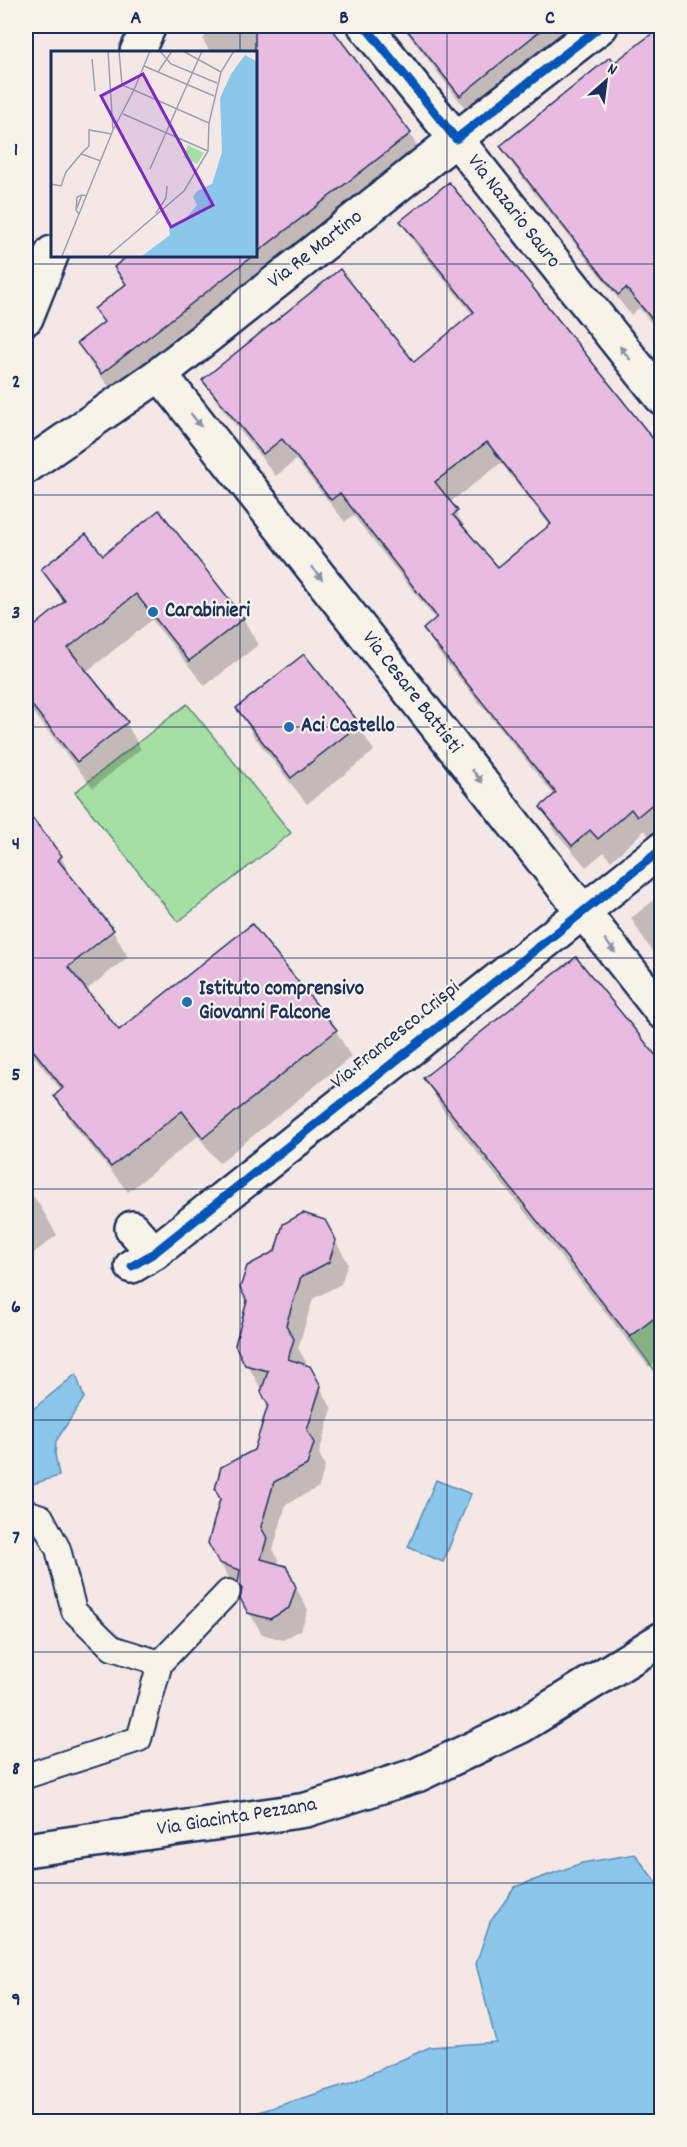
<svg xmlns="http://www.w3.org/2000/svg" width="687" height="2147" font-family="Dekko,sans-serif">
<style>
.green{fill:#a6dfa4;stroke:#608781;stroke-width:1.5}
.water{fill:#8bc7eb;stroke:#5e8ab3;stroke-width:1.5}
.shadow{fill:#0003;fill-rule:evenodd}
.building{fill:#e8bce0;stroke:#1b2f5e;stroke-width:1.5;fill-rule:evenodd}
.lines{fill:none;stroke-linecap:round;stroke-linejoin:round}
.service-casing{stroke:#1b2f5e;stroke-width:28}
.minor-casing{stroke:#1b2f5e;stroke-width:38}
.secondary-casing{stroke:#1b2f5e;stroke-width:38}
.primary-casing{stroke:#1b2f5e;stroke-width:38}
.service{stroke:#f7f3e8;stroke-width:24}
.minor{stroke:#f7f3e8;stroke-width:33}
.secondary{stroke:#f7f3e8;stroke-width:33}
.primary{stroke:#f7f3e8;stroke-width:33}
.cycleway-casing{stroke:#f7f3e8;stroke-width:13}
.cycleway{stroke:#0057b8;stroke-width:9}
.oneway{fill:#8991a3}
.grid{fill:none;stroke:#1b2f5e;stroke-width:1.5;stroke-opacity:0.55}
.poi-dot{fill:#1f6fb2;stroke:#f7f3e8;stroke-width:2}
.labels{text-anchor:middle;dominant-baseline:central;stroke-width:4.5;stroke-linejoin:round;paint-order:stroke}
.street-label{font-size:21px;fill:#1b2f5e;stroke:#f7f3e8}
.poi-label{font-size:21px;font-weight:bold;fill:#1b2f5e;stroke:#f7f3e8;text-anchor:start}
.inset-road{fill:none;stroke:#9d9eb0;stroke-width:1.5}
.view{fill:#7b2cbf;fill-opacity:0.15;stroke:#7b2cbf;stroke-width:3}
.inset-edge{fill:none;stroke:#1b2f5e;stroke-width:3}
.neatline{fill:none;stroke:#1b2f5e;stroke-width:2}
.grid-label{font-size:20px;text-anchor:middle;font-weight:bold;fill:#1b2f5e}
</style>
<rect width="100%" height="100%" fill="#f4e8e6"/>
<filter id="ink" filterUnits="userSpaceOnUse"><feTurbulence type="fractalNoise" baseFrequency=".0167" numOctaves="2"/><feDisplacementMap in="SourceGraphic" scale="12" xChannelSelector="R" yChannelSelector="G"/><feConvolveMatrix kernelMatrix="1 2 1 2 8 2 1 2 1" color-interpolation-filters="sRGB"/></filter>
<g filter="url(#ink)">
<!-- green -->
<path class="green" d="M187,704L291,833L178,922L75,792Z
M661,1312V1379L630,1337Z"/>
<!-- water -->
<path class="water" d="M76,1374L84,1398L56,1441L55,1454L59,1476L32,1484L26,1475V1415Z
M436,1480L471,1494L443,1562L408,1547Z
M635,1854L661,1889V2121H231L350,2083L430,2047L496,2042L476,1964L490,1922L515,1887L582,1863Z"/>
<!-- shadow -->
<path class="shadow" d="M210,26H327L410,134L422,155L115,394L91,364L79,343L104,324L96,310L126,286L115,268L132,255H255V52H210L203,40Z
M402,26H596L475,121Z
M662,28V336L639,308L631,315L514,167L502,147L615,64Z
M402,222L662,453V829L650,838L645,830L611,861L604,852L586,867L554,830L542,807L555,796L438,652L425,629L436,620L353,515L345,522L296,460L276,476L217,402L204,380L413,364L473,315L415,244ZM501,463L550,526L497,570L470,534L449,503Z
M102,557L243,618L258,645L205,686L152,620L86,672L126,723L141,749L93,788L26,703V634L64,604L43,570Z
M238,709L358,725L374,751L307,804L253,735Z
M26,812L61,857L75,884L113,931L128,957L85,991L118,1032L252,926L336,1031L351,1057L219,1163L198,1136L128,1192L71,1122L56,1096L62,1091L26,1047Z
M662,894V963L645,941L631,918Z
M662,1066V1357L649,1367L443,1110L425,1079Z
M26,1187L39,1204L57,1235L26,1259Z
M324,1221L348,1263L341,1284L313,1299L298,1348L306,1362L305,1366L309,1367L332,1409L319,1453L325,1466L319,1487L286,1504L273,1550L279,1561L277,1565L285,1567L308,1610L301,1630L283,1640L262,1634L249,1612L243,1588L233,1585L220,1563L269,1405L264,1388L260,1387L247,1364L276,1252Z"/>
<!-- building -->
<path class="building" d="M255,26H330L411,133L255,254Z
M404,26H546L460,96Z
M662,26V331L626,288L618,295L500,146L610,57L615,62Z
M449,182L662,450V796L637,817L631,809L598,839L590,830L572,846L540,807L556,793L423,629L437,617L340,493L331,500L282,439L263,454L202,380L340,269L414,362L474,312L400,221ZM487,442L551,524L498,567L453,515L458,511L435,482Z
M129,255H254L101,374L77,343L104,322L94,309L126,284L114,267Z
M159,510L244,618L189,661L136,594L68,648L128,722L77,762L26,698V633L65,601L41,569L86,534L103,555Z
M304,654L360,724L291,778L236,708Z
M26,810L62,856L58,860L114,930L68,967L119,1030L252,924L337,1030L203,1138L182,1111L111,1167L54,1096L63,1088L26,1041Z
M576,957L662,1063V1312L630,1337L423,1078Z
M303,1213L325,1220L336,1240L329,1262L301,1277L286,1325L294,1339L288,1359L310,1366L321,1386L307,1430L314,1443L307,1465L274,1482L261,1527L267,1538L261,1559L286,1566L296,1587L289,1608L270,1619L248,1613L240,1598L242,1589L238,1583L240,1570L219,1563L208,1543L220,1499L215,1489L221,1467L254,1450L268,1405L261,1392L268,1371L245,1365L235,1345L247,1301L240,1288L247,1266L275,1251L283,1224Z"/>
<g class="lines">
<!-- service casing -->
<g class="service-casing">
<path id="service" d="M26,1512L41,1517L58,1549L74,1611L112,1648L160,1663
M26,1776L139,1739L160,1663L228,1592"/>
</g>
<!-- minor casing -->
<g class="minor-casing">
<path id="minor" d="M365,26L456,139L601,26
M132,1228L154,1253
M132,1266L154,1253L662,849"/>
</g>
<!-- secondary casing -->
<g class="secondary-casing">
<path id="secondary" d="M160,374L662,1012
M26,467L160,374L456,139L662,398
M26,1850L306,1810L417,1775L521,1726L662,1639"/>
</g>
<!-- primary casing -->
<g class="primary-casing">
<path id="primary" d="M137,52L149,26
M26,318L52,253"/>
</g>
<!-- service -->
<use href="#service" class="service"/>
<!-- minor -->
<use href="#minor" class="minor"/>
<!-- secondary -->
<use href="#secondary" class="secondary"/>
<!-- primary -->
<use href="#primary" class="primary"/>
<!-- cycleway casing -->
<g class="cycleway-casing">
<path id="cycleway" d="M365,26L456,139L601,26
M132,1266L154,1253L662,849"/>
</g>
<!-- cycleway -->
<use href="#cycleway" class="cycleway"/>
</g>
<!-- one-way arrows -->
<defs><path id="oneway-solid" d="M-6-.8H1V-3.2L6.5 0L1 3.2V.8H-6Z" transform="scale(1.5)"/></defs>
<g class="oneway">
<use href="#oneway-solid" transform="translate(625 353) rotate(-128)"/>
<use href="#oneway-solid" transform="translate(196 420) rotate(52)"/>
<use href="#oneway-solid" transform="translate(317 573) rotate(52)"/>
<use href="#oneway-solid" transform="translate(477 776) rotate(52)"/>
<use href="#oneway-solid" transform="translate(610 946) rotate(52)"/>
</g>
</g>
<!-- grid -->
<path class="grid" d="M240,26V52M447,26V2122M240,255V2122M26,264H662M26,495H662M26,727H662M26,958H662M26,1189H662M26,1420H662M26,1652H662M26,1883H662"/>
<!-- markers -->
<g class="poi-dot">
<circle cx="153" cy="612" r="6"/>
<circle cx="289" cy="727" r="6"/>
<circle cx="187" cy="1002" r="6"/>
</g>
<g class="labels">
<!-- street labels -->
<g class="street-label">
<text transform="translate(513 212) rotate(52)">Via Nazario Sauro</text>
<text transform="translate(316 250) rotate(-38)">Via Re Martino</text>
<text transform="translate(411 693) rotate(52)">Via Cesare Battisti</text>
<text transform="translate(396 1036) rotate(-39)">Via Francesco Crispi</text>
<text transform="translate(237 1818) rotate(-9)">Via Giacinta Pezzana</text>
</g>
<!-- poi labels -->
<g class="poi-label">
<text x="165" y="612">Carabinieri</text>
<text x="301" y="727">Aci Castello</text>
<text x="199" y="990">Istituto comprensivo<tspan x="199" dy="24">Giovanni Falcone</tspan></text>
</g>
</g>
<!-- overview -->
<g transform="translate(51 51)">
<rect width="206" height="206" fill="#f4e8e6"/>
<path d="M137,94L153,102L146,113L132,106Z" fill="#a6dfa4"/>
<path d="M194,4L205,10V205H91L119,184L118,178L131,172L146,154L142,146L146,140L161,133L171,101L169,47L180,23Z" fill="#8bc7eb"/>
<path class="inset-road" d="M68,0L71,34L83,39L99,0M109,0L120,13L166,32M132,0L170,21M41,8L44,40M93,15L163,45M107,21L121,0M72,63L157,100M158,72L170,21L183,0M50,110L30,103L38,95V79L61,83M99,118L151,0M0,133L10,135L15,121L30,103M25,159L26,146L31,144M105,162L115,147L116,135M28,163L25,159L31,144L36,145M11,205L62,79L57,0M57,205L133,140L157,100L158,72L83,39L62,79"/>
<path class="view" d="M92,23L162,154L120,176L50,45Z"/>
<rect width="206" height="206" class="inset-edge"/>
</g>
<!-- margin -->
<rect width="687" height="2147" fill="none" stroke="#f7f3e8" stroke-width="66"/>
<!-- north arrow -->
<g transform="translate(606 81) rotate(28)" stroke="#f7f3e8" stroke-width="4.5" paint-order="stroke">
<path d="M0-4.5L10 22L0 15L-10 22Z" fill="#1b2f5e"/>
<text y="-9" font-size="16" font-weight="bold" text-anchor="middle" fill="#1b2f5e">N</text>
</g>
<rect x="33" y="33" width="621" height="2081" class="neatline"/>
<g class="grid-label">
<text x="136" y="23">A</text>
<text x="344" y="23">B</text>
<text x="550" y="23">C</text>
<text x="16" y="155">1</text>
<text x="16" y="387">2</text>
<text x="16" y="618">3</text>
<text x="16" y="849">4</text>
<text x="16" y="1080">5</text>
<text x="16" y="1312">6</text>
<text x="16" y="1543">7</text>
<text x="16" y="1774">8</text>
<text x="16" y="2005">9</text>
</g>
</svg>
